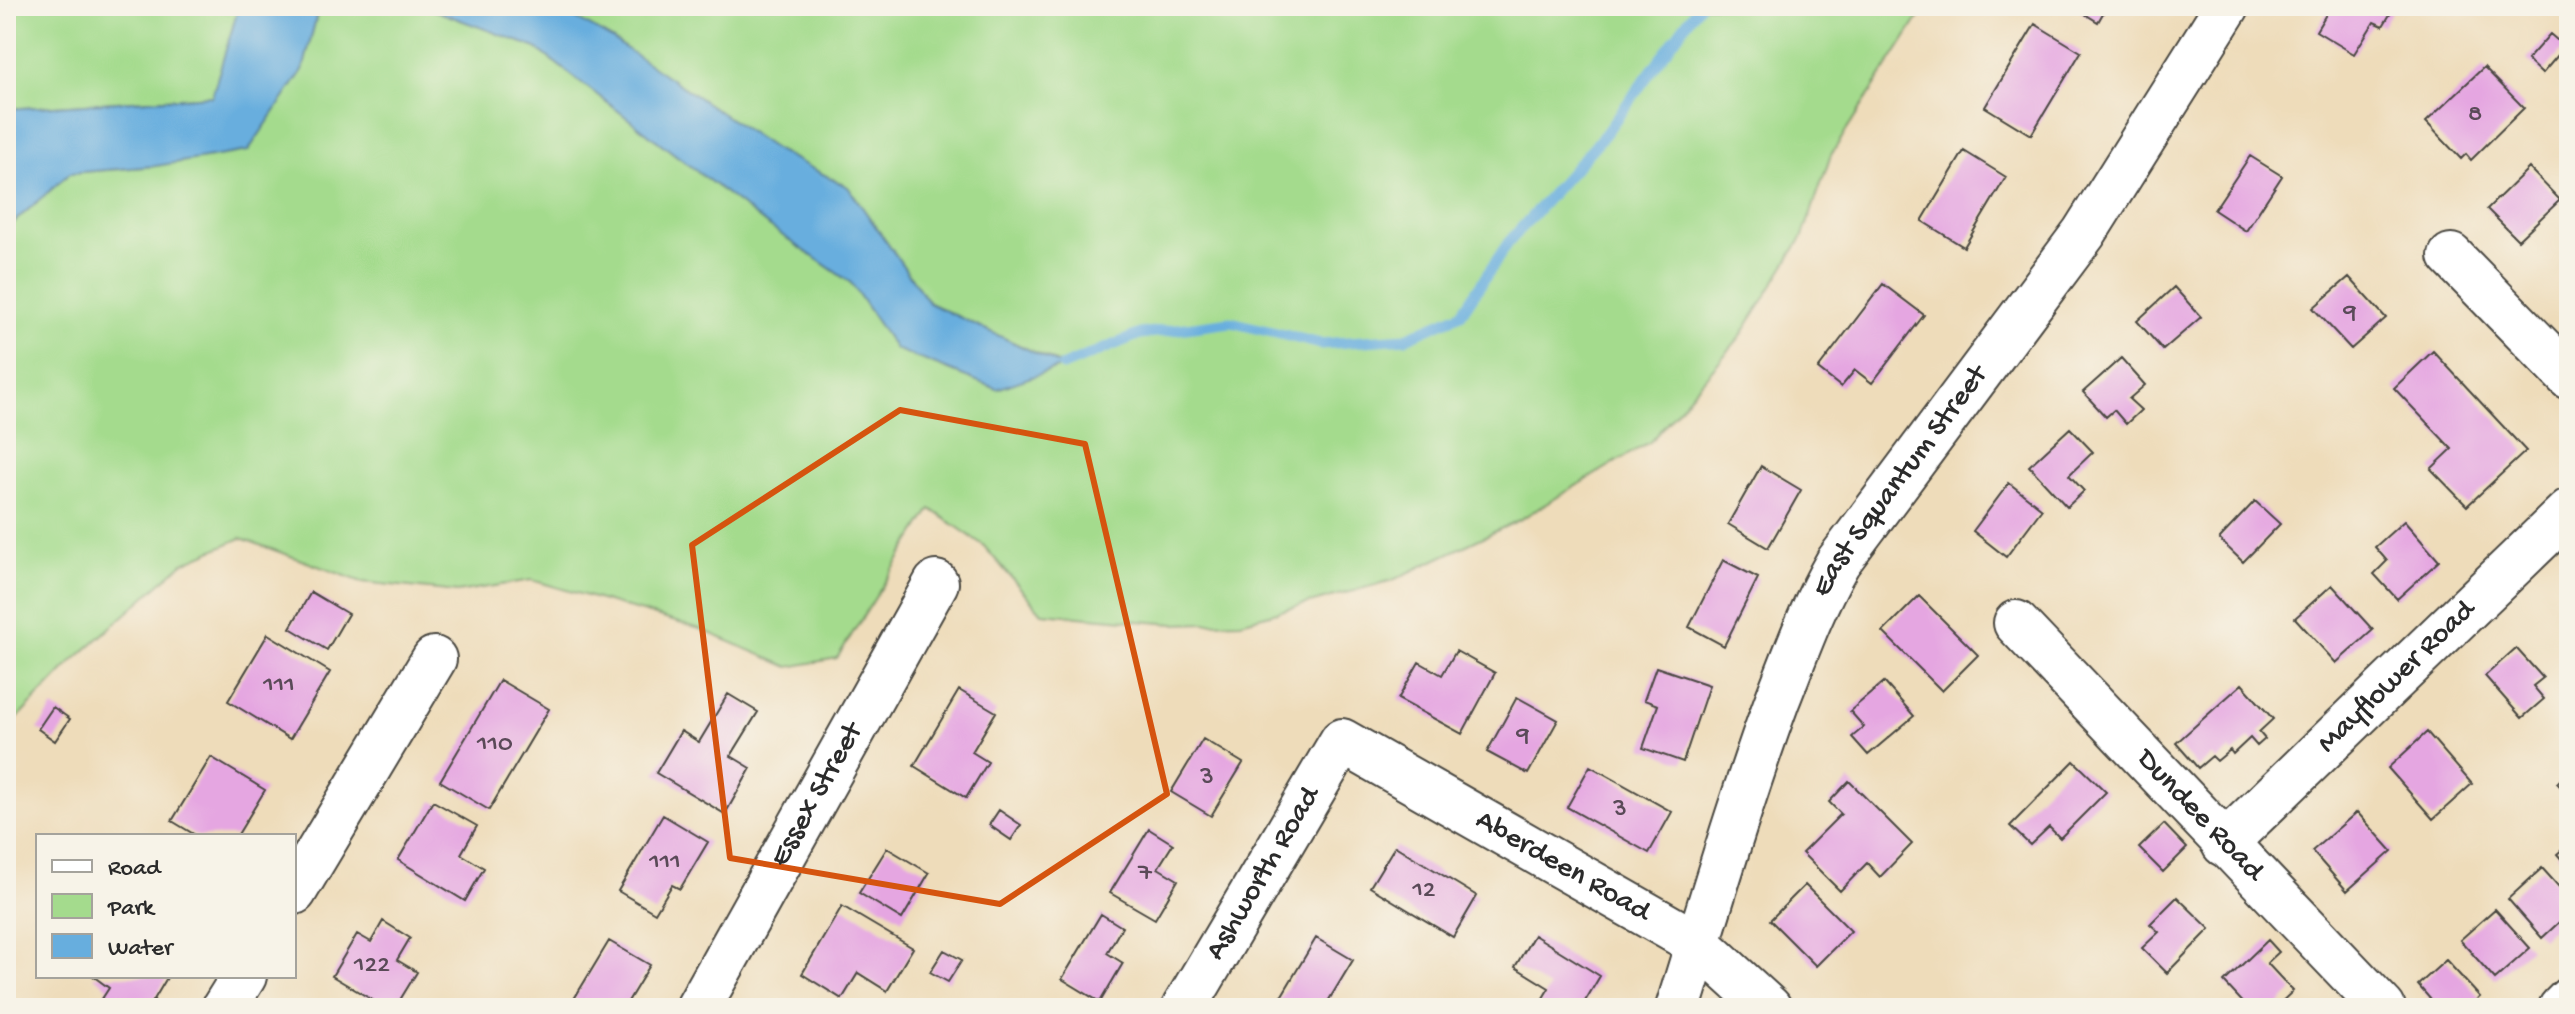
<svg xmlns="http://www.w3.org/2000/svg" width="2575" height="1014" font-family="'Gochi Hand',sans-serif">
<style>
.green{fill:#a4db8d;stroke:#68835c;stroke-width:2}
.water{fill:#67aede;stroke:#496c84;stroke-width:2}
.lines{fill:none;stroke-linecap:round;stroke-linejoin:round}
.stream{stroke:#67aede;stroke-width:11}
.building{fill:#e5a6e1}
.minor-casing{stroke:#484640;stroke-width:48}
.minor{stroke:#fff;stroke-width:44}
.marked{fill:none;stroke:#d5540f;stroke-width:6;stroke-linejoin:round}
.labels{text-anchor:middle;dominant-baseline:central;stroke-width:6;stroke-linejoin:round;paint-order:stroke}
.number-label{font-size:26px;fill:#5a4a58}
.street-label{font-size:30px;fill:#2b2b2b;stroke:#f7f3e8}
</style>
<rect width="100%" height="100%" fill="#f7f3e8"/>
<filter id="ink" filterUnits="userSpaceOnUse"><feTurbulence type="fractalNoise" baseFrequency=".0125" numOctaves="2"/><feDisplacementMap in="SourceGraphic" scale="16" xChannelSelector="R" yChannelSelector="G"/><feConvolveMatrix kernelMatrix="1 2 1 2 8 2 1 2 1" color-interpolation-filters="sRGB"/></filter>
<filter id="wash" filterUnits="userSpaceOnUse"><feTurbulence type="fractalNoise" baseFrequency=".006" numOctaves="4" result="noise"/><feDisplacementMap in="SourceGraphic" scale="32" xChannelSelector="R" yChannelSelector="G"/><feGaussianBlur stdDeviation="1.8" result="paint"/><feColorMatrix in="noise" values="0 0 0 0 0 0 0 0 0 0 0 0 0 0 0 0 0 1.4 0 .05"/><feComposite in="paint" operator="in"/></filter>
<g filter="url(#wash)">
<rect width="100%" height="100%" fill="#eedcba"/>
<!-- green -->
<path class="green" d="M6,6H239L213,96L6,109Z
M319,6H423L536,48L766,224L851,283L895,349L997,389L1062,365L929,303L848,187L776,150L612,39L554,6H1926L1831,155L1803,236L1741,336L1651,441L1519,520L1393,580L1241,622L1174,624L1042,613L983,545L931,509L837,658L789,667L700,629L532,580L457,592L362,582L241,538L183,563L74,660L6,730V229L70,173L156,166L303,70Z"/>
<!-- water -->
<path class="water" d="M239,6H319L303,70L248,151L156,166L70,173L6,229V109L212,96Z
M423,6H554L612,39L776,150L848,187L929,303L1063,366L997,389L895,349L851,283L766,224L536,48Z"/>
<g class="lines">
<!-- stream -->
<path class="stream" d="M1063,366L1140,334L1231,322L1321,344L1406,338L1461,314L1508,243L1605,134L1699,6"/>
</g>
<g id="blocks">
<!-- building -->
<path class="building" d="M2072,6H2107L2098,22Z
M2331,6H2395L2383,26L2374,22L2354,54L2316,31Z
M2035,24L2081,52L2031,135L1985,107Z
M2550,34L2565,47L2542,74L2527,60Z
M2484,67L2524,108L2471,160L2466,154L2461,159L2426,122Z
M1964,151L2006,177L1964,247L1922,221Z
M2250,156L2282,176L2246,231L2214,210Z
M2529,168L2560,200L2518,240L2487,209Z
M2349,277L2386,318L2351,349L2313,308Z
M1883,284L1924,315L1872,383L1855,370L1841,387L1818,369Z
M2174,287L2201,317L2163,350L2137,321Z
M2433,351L2526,451L2467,506L2431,469L2452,449L2394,388Z
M2121,358L2145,385L2129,399L2141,410L2126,424L2114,410L2106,417L2083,392Z
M2070,428L2093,452L2069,475L2084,491L2067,507L2029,466Z
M1761,466L1801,490L1768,548L1728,524Z
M2009,483L2042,509L2006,557L1973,531Z
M2255,501L2280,524L2243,562L2219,539Z
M2404,521L2439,561L2397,599L2374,574L2387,561L2375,547Z
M1723,560L1758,578L1724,646L1689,627Z
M2332,585L2373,630L2336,663L2295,618Z
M311,592L348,614L327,650L290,628Z
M1919,596L1978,655L1942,691L1883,632Z
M268,634L330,672L290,739L228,701Z
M2516,648L2543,678L2533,686L2544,699L2522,718L2485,676Z
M1456,651L1495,673L1462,734L1398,699L1419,662L1442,675Z
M1656,667L1709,685L1683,762L1643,748L1658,705L1644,700Z
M500,680L549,709L489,810L440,781Z
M1884,682L1914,716L1868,755L1852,737L1864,727L1850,711Z
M2242,684L2273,719L2259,732L2265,739L2257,746L2250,738L2233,754L2230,750L2217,761L2212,756L2198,768L2176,743Z
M959,690L996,712L972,752L988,762L966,798L914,766Z
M728,694L758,712L731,756L751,768L725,814L656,773L681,731L699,742Z
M1517,697L1558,720L1528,774L1487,752Z
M53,707L70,719L55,741L38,729Z
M2427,732L2472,784L2433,819L2388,768Z
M1203,739L1243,763L1211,816L1171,792Z
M211,757L265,790L237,836H197L172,821Z
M2074,761L2106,792L2060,838L2049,827L2030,845L2010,826Z
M1590,766L1672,812L1649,853L1567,807Z
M2569,771V796L2557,783Z
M1849,781L1912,844L1880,877L1867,863L1840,891L1802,853L1841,814L1829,802Z
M433,801L477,826L461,854L484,868L465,901L398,860Z
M999,810L1021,825L1011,840L989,825Z
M2357,812L2392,851L2347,891L2312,851Z
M663,815L708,842L680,889L672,885L655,913L618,891Z
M2164,824L2187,848L2163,872L2139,848Z
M1149,829L1173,844L1158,868L1178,880L1155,919L1110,893Z
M2569,844V868L2557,854Z
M1395,846L1477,896L1453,937L1370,887Z
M887,848L929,873L902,919L859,893Z
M2542,868L2569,898V913L2542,938L2508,899Z
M1805,885L1851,931L1816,966L1770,920Z
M2177,897L2210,929L2167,973L2142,948L2159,932L2150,924Z
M842,906L913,948L887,991L858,973L842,999L802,974Z
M2495,909L2530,948L2495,979L2460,940Z
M1101,914L1122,927L1107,953L1123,963L1100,1002L1062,979Z
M383,921L410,938L397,960L417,972L395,1008H386L332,976L357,934L371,942Z
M1534,935L1600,976L1581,1008H1537L1549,988L1515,967Z
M1316,938L1353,960L1324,1008H1287L1278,1002Z
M2268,940L2279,952L2267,963L2293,991L2275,1008H2248L2224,982Z
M609,941L650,965L624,1008H589L574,999Z
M944,950L962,960L948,982L930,972Z
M2446,960L2480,997L2467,1008H2438L2418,985Z
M93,976H168L149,1008H96L109,988Z"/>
</g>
</g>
<g filter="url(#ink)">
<use href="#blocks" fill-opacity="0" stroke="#484640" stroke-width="2"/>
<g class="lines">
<!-- minor casing -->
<g class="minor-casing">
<g id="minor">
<path d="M2451,256L2569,377"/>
<path id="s1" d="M2016,623L2383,1008"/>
<path id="s2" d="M2224,844L2569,511"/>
<path d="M294,892L434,659"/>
<path d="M224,1008L244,976"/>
<path id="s3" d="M698,1008L936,583"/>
<path id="s4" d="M1184,1008L1342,741L1700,945L1769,1008"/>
<path id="s5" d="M1678,1008C1710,905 1740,802 1777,701C1796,653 1812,607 1838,562L2084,233L2227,6"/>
<path d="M2561,1008L2569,1000"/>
</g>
</g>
<!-- minor -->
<use href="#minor" class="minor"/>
</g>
</g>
<!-- marked area -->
<path class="marked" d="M900,410L1085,444L1167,794L1000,904L730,858L692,545Z"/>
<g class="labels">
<!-- number labels -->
<g class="number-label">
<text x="2475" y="115">8</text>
<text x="2350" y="313">9</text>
<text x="279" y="686">111</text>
<text x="1523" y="736">9</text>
<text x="495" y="745">110</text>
<text x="1207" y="778">3</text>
<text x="1620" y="810">3</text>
<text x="665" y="863">111</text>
<text x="1145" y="874">7</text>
<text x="1424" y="891">12</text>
<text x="372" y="966">122</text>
</g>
<!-- street labels -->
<g class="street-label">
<text stroke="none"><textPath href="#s5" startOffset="576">East Squantum Street</textPath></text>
<text stroke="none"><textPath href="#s2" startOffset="240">Mayflower Road</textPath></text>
<text stroke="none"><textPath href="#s3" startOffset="244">Essex Street</textPath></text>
<text stroke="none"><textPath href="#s1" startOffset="266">Dundee Road</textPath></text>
<text stroke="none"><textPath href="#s4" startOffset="564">Aberdeen Road</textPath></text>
<text stroke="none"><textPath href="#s4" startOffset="156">Ashworth Road</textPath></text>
</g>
</g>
<!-- margin -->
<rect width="2575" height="1014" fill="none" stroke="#f7f3e8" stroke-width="32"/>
<!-- legend -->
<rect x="36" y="834" width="260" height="144" fill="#f7f3e8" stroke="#a5a39c" stroke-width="2"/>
<rect x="52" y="860" width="40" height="12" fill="#ffffff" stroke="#a5a39c" stroke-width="2"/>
<text x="108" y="874" font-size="24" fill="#2b2b2b">Road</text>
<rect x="52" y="894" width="40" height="24" fill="#a4db8d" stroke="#a5a39c" stroke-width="2"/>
<text x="108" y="914" font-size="24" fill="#2b2b2b">Park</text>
<rect x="52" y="934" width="40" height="24" fill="#67aede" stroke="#a5a39c" stroke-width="2"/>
<text x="108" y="954" font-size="24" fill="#2b2b2b">Water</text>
</svg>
